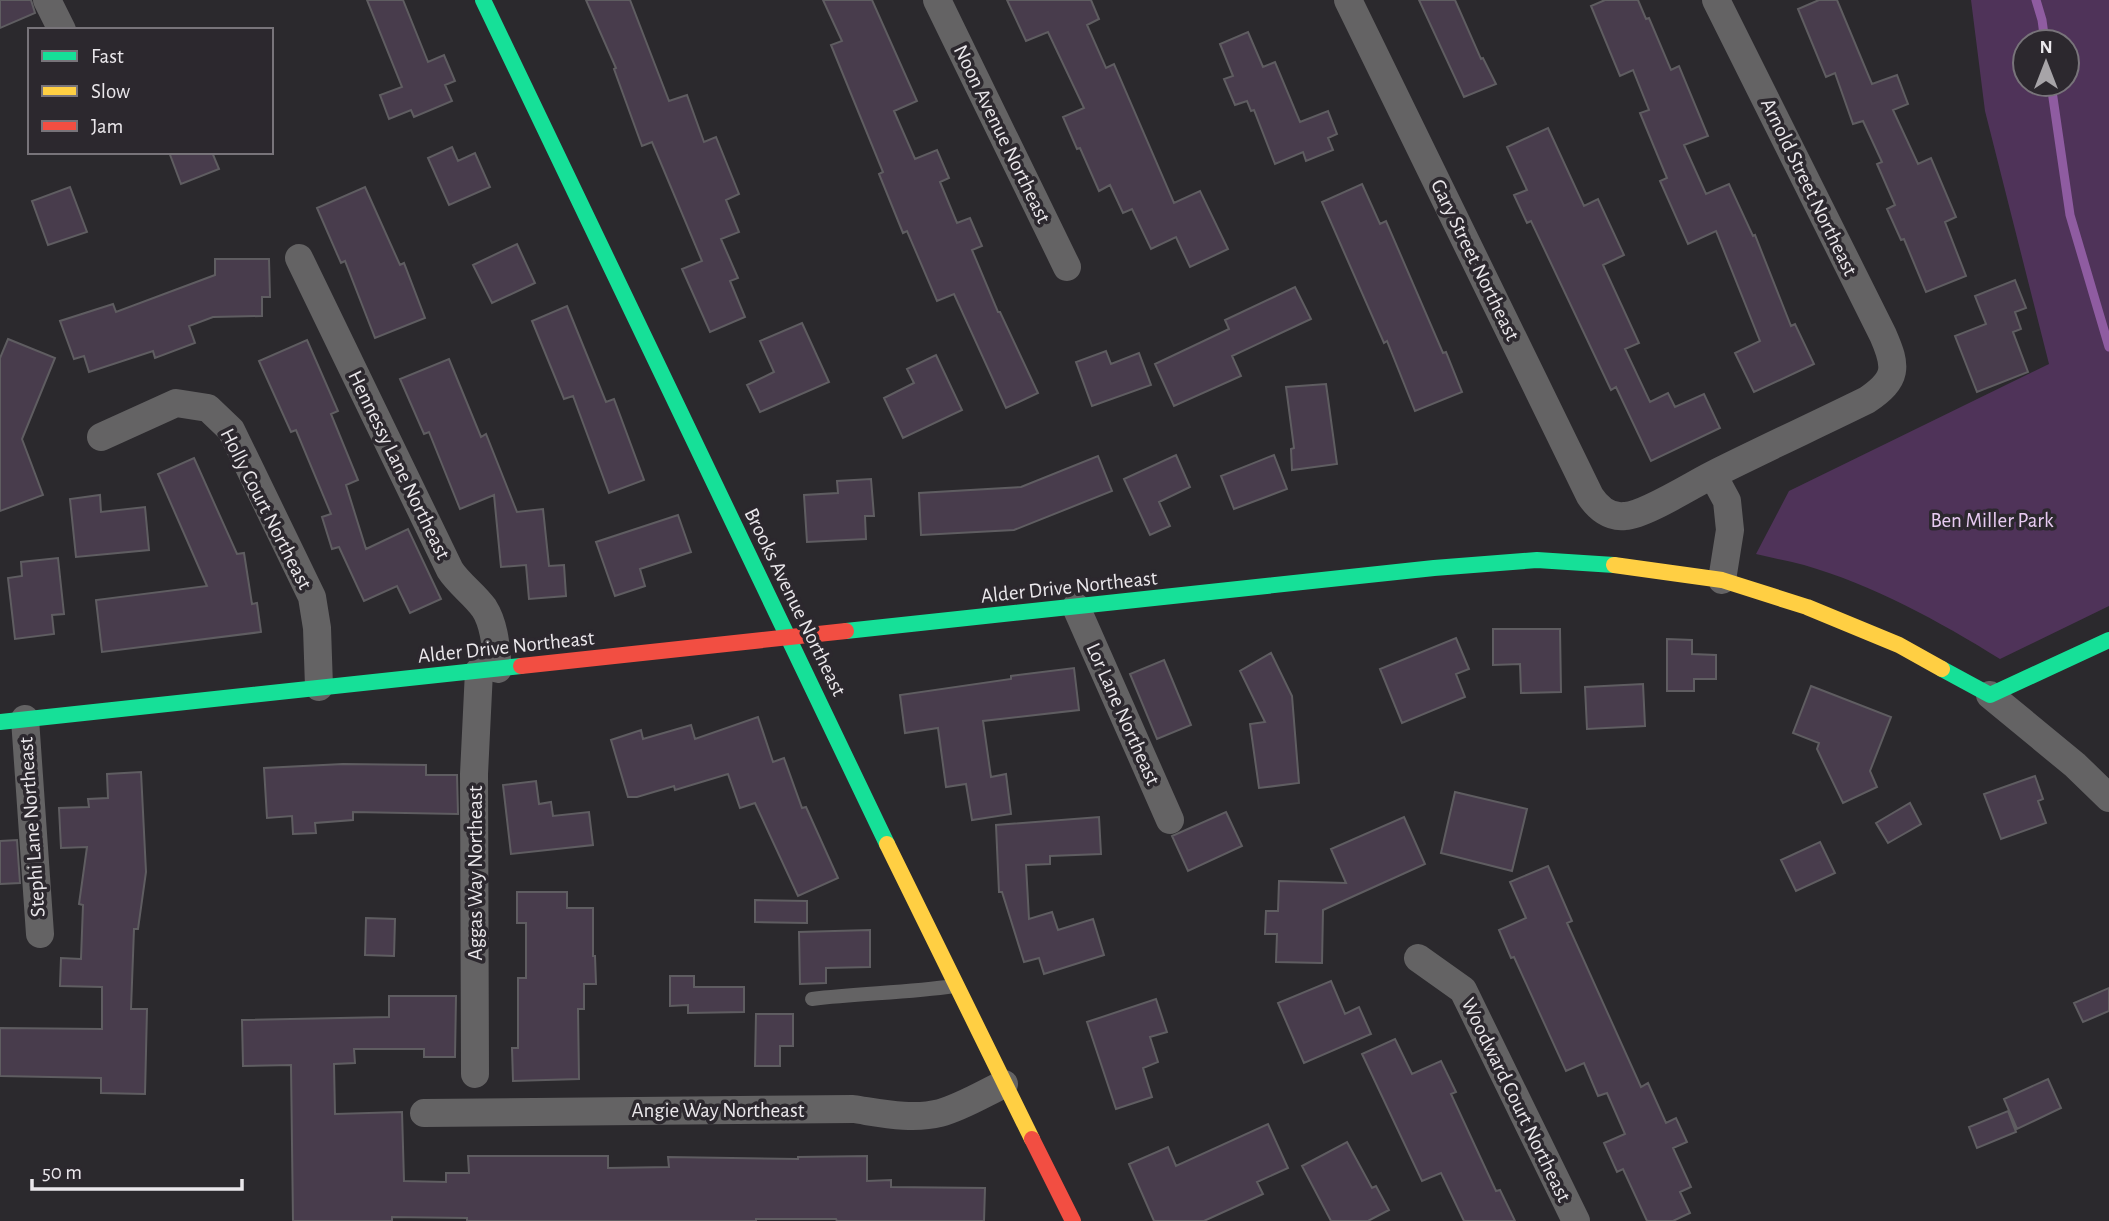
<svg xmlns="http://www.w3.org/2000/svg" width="2109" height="1221" font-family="'Alegreya Sans',sans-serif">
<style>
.green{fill:#4f3359;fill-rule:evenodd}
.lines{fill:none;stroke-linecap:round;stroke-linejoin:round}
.stream{stroke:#8f5ca1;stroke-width:9}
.building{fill:#483c4c;stroke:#5f5d61;stroke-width:2}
.lane{stroke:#646364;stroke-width:14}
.street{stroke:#646364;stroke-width:28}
.fast{stroke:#16e098;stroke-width:16}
.slow{stroke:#ffcf43;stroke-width:16}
.jam{stroke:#f24e42;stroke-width:16}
.labels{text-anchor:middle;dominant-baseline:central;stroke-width:7;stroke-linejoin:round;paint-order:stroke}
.street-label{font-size:21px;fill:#eae7eb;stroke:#2c282e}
.park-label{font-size:21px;fill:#e8cbf2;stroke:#2c282e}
</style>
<rect width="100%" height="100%" fill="#2b292d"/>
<!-- green -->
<path class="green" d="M1971,0H2109V606L2000,659C1939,621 1873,585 1804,565C1788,561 1772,558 1756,554L1789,491L2049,364L1985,111ZM2025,42H2067V84H2025Z"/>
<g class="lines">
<!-- stream -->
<path class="stream" d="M2036,0L2042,20L2045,42
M2051,84L2070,215L2109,347"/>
</g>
<!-- building -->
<path class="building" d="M0,0H31L35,13L0,28Z
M367,0H403L428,62L444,55L455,81L445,85L452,101L414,117L411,110L389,119L380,95L402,87Z
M586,0H630L669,101L687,95L704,142L716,137L739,194L726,200L739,232L721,239L738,278L730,281L745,317L710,332L682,269L702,261L652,142L642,146L614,69L616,68Z
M823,0H872L917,101L894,111L915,159L937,150L949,178L940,182L957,223L970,218L982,246L972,250L998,312H1000L1038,393L1006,408L954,294L937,301L907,231L903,233L879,174L883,172L831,45L842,41Z
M1007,0H1091L1099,19L1087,25L1106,68L1114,64L1174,203L1200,191L1228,249L1190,267L1176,237L1151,249L1132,209L1123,213L1110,185L1099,191L1080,148L1077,149L1063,117L1084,108L1048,32L1026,41Z
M1419,0H1455L1481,59L1483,58L1496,84L1464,97Z
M1605,0H1638L1646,19L1649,18L1671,70L1679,66L1708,136L1684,145L1706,194L1729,184L1753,236L1755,235L1791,326L1795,324L1814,364L1754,392L1735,353L1760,341L1716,231L1688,244L1660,181L1667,178L1640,113L1649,110L1633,70L1620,76L1591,6Z
M1819,0H1837L1872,84L1897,75L1908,104L1893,110L1918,164L1931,158L1956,217L1945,222L1966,276L1926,292L1904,239L1901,240L1887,209L1895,205L1877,164L1882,162L1863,121L1853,124L1835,73L1826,77L1798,9Z
M1248,32L1263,67L1275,62L1300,122L1328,111L1337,134L1328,138L1333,150L1306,161L1303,152L1275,164L1254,110L1251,111L1247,101L1235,105L1224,79L1233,76L1220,44Z
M1548,128L1584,206L1598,199L1624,255L1603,265L1639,343L1625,349L1650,402L1668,393L1675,407L1704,394L1720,428L1651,461L1616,387L1611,390L1531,221L1527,223L1514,195L1527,190L1507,147Z
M452,147L458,161L475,153L490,187L449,205L428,158Z
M169,152H212L219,169L181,184Z
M1362,184L1380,224L1386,221L1443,353L1446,352L1462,392L1415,411L1387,341L1384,343L1322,202Z
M70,187L87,232L48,245L32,201Z
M365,187L400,265L404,263L425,318L375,338L345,261L341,263L317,208Z
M517,244L535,283L492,303L473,265Z
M215,259H269L270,297H262V316L213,317L189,326L195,343L155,358L153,351L89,372L84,356L74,359L60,321L113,304L116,312L215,275Z
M2015,280L2026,308L2015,312L2021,329L2013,332L2028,372L1977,392L1955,336L1986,324L1975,296Z
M1295,287L1311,319L1232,356L1241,376L1174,406L1155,364L1229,329L1225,320Z
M567,306L606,402L614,399L644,480L609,493L573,396L564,399L532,321Z
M802,323L829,382L760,412L747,385L774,372L760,341Z
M8,339L55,358L22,439L43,495L0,511V358Z
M307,340L338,411L331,414L358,480L346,485L366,549L408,529L441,599L410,613L397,586L364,601L339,547L332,549L322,517L331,514L296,430L291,432L259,361Z
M1106,351L1111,364L1139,353L1151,385L1092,406L1076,362Z
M936,355L962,410L903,438L884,398L914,383L907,369Z
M449,359L481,437L486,434L517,512L543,509L549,566L564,565L566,596L529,599L526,565L501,567L494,495L460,509L429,432L424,434L400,379Z
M1326,384L1337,464L1292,470L1291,449L1294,448L1286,387Z
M1176,455L1190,487L1159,502L1170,526L1150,535L1124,479Z
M1274,455L1287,489L1234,509L1221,476Z
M1098,456L1112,491L1014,530L921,535L919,493L1021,487Z
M194,458L237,554L244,553L252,604L257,603L261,632L102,652L96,600L207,586L158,474Z
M871,479L874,516H865L866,539L807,542L804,495L838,493L837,481Z
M100,495L101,512L145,507L149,550L76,557L70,499Z
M678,515L691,552L640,569L645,586L615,596L596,542Z
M58,558L64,614L52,615L54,634L15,639L8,578L22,576L21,562Z
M1493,629H1560L1561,692L1521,693L1520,664L1493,665Z
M1456,638L1469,669L1456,674L1465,697L1402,723L1380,669Z
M1667,639L1692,640V654L1716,655V679H1694V691H1667Z
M1271,653L1292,696L1299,783L1259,788L1250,724L1265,722L1240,671Z
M1164,660L1191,725L1157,739L1130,674Z
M1074,668L1079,710L983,721L991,777L1006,774L1011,814L972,820L966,784L946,787L938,728L905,733L900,695L1011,679V676Z
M1643,684L1645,726L1587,729L1585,687Z
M1811,686L1891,717L1870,771L1877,787L1843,803L1817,749L1819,743L1793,733Z
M758,717L773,762L784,758L802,808L806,807L838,878L798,896L755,803L740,808L728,774L675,790L674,786L637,797H628L611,740L641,730L643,739L691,725L695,739Z
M343,764L426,765V775H457L458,814L353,812V820L315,823L316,833L293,834L292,816L267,818L264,768Z
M141,772L146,872L138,929H134L131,1009H147L145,1094L101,1093V1078L0,1076V1028L102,1029V987L60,986L61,958L81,959L83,905L79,904L87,847L61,848L59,808L89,807L88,799L108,798L107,774Z
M2035,776L2043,799L2038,801L2046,823L2001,839L1984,794Z
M536,781L539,804L551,802L553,816L589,812L593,845L511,854L503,785Z
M1455,792L1527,809L1512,871L1441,853Z
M1910,803L1921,824L1888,843L1876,823Z
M1226,812L1242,846L1188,871L1172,836Z
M1099,817L1101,854L1050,856V864L1026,865L1029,919L1052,912L1058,930L1093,919L1104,955L1044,974L1039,958L1024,962L1002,892H999L996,825Z
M1404,817L1425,864L1323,910L1322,963L1276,962L1277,934H1265L1266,911H1278L1279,881L1346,883L1331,849Z
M17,840L20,883L0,884V841Z
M1820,842L1835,873L1796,891L1781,860Z
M1548,866L1572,921L1567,923L1641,1087L1648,1083L1666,1123L1676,1118L1687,1142L1673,1148L1691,1187L1680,1192L1690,1213L1673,1221H1647L1623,1169L1617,1172L1604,1143L1625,1134L1607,1093L1598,1096L1584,1063L1566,1071L1514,957L1511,958L1499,930L1526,918L1510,882Z
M517,892H567V908H593V956H595L596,984H584V1009H578L579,1079L513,1081L512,1048H518V978H526V923H517Z
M755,900L807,901V923L755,922Z
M366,918L395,919L394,956L365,955Z
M870,930V967L826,968V983L800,984L799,932Z
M670,976H694V987H744V1012L688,1013V1005L670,1006Z
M1331,981L1345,1014L1359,1007L1371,1034L1304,1063L1278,1003Z
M2109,988V1011L2083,1022L2074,1003Z
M389,996H456L455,1057H424V1049H354L355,1063L334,1064L335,1114L402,1112L404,1181L446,1182V1173H469L468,1156H608V1168L669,1167L668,1157L798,1159V1157L867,1156V1181L891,1180V1187L985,1188L984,1221H837L836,1219H756V1221H467V1218L392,1217V1221H293L291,1065L243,1066L242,1020L389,1017Z
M1156,999L1167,1032L1150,1037L1158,1062L1143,1068L1152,1097L1116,1109L1087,1022Z
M756,1014H793V1046H780V1066H755Z
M1395,1039L1412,1074L1441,1061L1456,1092L1451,1094L1496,1191L1500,1190L1515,1221H1464L1441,1173L1422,1181L1362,1054Z
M2048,1079L2061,1108L2017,1129L2004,1099Z
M2008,1111L2016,1132L1977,1148L1969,1127Z
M1268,1124L1288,1168L1257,1182L1263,1194L1204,1221H1154L1129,1164L1168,1147L1176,1166Z
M1347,1142L1372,1188L1376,1186L1389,1210L1368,1221H1331L1302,1166Z"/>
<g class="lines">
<!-- lane -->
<path class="lane" d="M812,999C860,993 907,993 954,986"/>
<!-- street -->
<path class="street" d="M47,0L62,30
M937,0L1067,267
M1348,0L1590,496C1598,508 1610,518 1625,516C1645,515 1692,485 1712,475C1764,449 1816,425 1867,400C1898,379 1897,367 1883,335L1716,0
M299,258L450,570C459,584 474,594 484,608C495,625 496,649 498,669
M101,437L176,403L208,408L231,430L312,597L317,628L319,687
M1713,475L1727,501L1730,530L1722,580
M1076,607L1170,820
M1990,695L2075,765L2109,798
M25,719L40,934
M1418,958L1463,990L1576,1221
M475,1074L474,774L479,671
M424,1113L853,1109C881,1113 912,1120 940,1113C962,1107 983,1094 1004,1084"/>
<!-- fast -->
<path class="fast" d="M483,0L887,844
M846,631L1434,568L1537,560L1614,565
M1942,669L1990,695L2109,640
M0,722L521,666"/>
<!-- slow -->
<path class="slow" d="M1614,565L1722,580L1807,607L1899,645L1942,669
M887,844L1032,1139"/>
<!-- jam -->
<path class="jam" d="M521,666L846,631
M1032,1139L1073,1221"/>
</g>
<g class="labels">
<!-- street labels -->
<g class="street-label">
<text transform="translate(1002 134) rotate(64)">Noon Avenue Northeast</text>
<text transform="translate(1809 187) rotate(64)">Arnold Street Northeast</text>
<text transform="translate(1475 260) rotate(64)">Gary Street Northeast</text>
<text transform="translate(399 465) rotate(64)">Hennessy Lane Northeast</text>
<text transform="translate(266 509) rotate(63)">Holly Court Northeast</text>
<text transform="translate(1069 587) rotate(-6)">Alder Drive Northeast</text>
<text transform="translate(795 602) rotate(64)">Brooks Avenue Northeast</text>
<text transform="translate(506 647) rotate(-6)">Alder Drive Northeast</text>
<text transform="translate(1123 714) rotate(66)">Lor Lane Northeast</text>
<text transform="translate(32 827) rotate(-94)">Stephi Lane Northeast</text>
<text transform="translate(475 873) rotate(-90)">Aggas Way Northeast</text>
<text transform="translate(1516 1100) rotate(64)">Woodward Court Northeast</text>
<text x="718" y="1110">Angie Way Northeast</text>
</g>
<!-- park labels -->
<g class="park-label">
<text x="1992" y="520">Ben Miller Park</text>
</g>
</g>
<!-- legend -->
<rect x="28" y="28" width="245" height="126" fill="#2c282e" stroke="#78747a" stroke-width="2"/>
<rect x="42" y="51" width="35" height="10" fill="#16e098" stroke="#78747a" stroke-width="2"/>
<text x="91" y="63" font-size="21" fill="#eae7eb">Fast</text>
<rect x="42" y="86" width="35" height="10" fill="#ffcf43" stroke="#78747a" stroke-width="2"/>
<text x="91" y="98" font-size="21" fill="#eae7eb">Slow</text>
<rect x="42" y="121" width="35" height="10" fill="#f24e42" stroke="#78747a" stroke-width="2"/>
<text x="91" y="133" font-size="21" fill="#eae7eb">Jam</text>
<!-- north arrow -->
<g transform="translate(2046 63)"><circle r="33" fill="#2c282e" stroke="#78747a" stroke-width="2"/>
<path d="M0-5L12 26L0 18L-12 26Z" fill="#a7a4a8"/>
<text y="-10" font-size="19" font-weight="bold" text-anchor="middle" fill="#eae7eb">N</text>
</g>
<!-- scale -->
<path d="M32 1179v10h210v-10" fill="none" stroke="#eae7eb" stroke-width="3.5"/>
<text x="42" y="1179" font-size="21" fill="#eae7eb" stroke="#2c282e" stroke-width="5" paint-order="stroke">50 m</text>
</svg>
